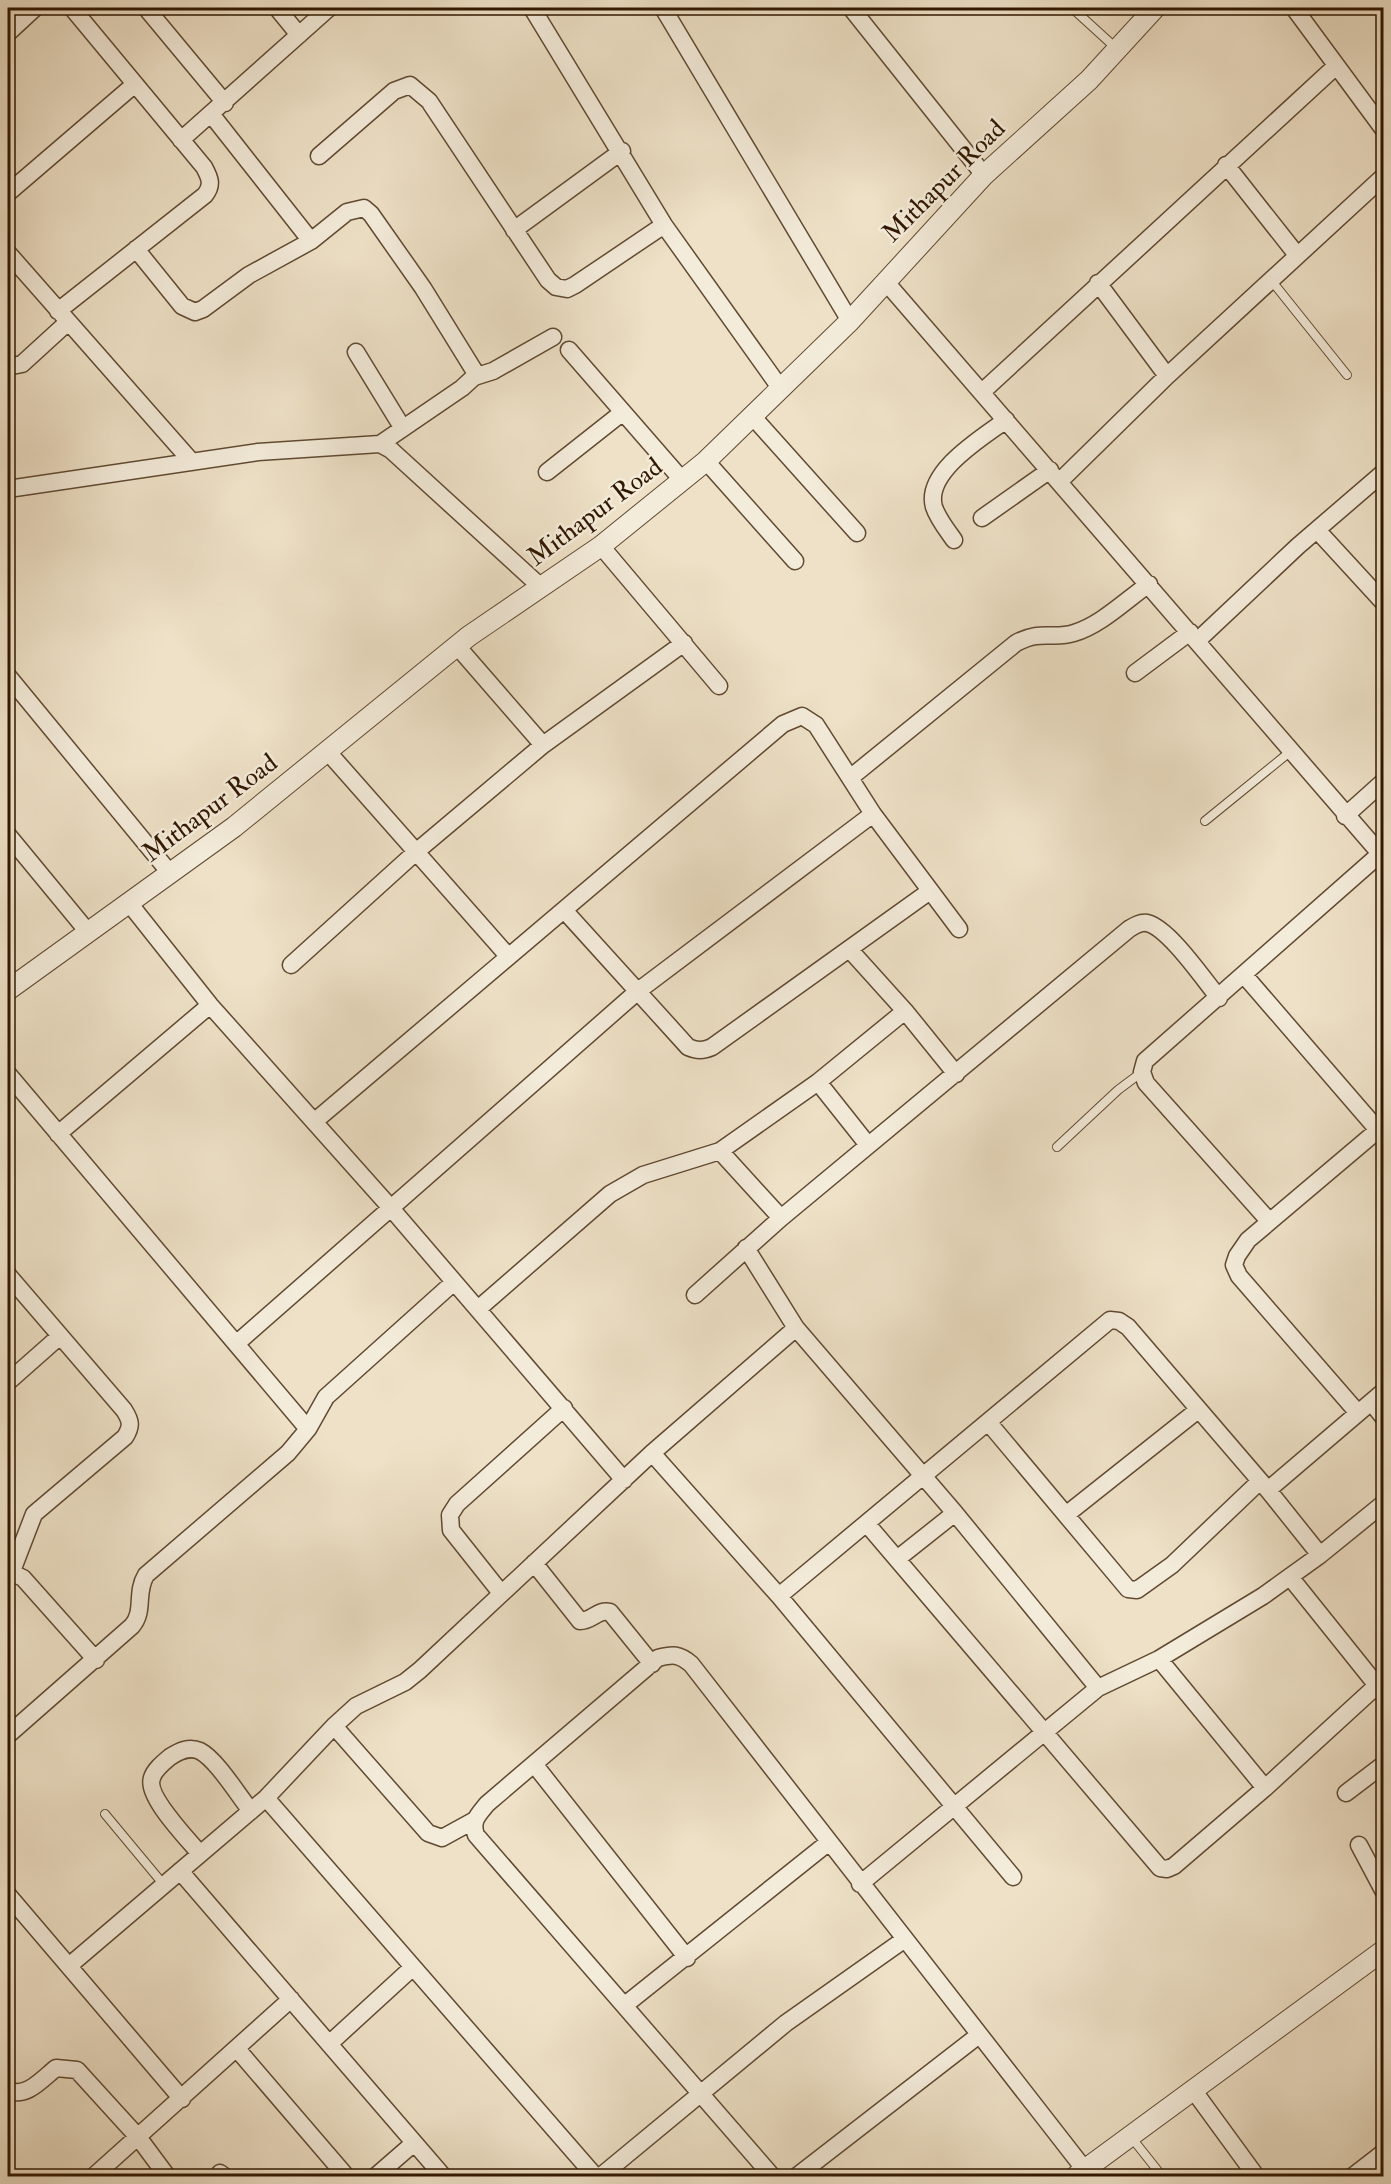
<svg xmlns="http://www.w3.org/2000/svg" width="1391" height="2184" font-family="'IM FELL Double Pica',serif">
<style>
.lines{fill:none;stroke-linecap:round;stroke-linejoin:round}
.service-casing{stroke:#604a32;stroke-width:10}
.minor-casing{stroke:#604a32;stroke-width:19}
.tertiary-casing{stroke:#604a32;stroke-width:22}
.service{stroke:#f4ecdb;stroke-width:8}
.minor{stroke:#f4ecdb;stroke-width:16}
.tertiary{stroke:#f4ecdb;stroke-width:20}
.labels{text-anchor:middle;dominant-baseline:central;stroke-width:5;stroke-linejoin:round;paint-order:stroke}
.street-label{font-size:26px;fill:#301700;stroke:#f4ecdb}
</style>
<rect width="100%" height="100%" fill="#eee1c7"/>
<filter id="stains"><feTurbulence type="fractalNoise" baseFrequency=".00333" numOctaves="4"/><feColorMatrix values="0 0 0 0 .2 0 0 0 0 .09 0 0 0 0 .02 0 0 0 .5 -.17"/></filter>
<radialGradient id="worn" r=".72"><stop offset=".6" stop-color="#630" stop-opacity="0"/><stop offset="1" stop-color="#630" stop-opacity=".3"/></radialGradient>
<g class="lines">
<!-- service casing -->
<g class="service-casing">
<path id="service" d="M1072,8L1117,49
M1271,280L1347,375
M1205,821L1291,751
M1057,1147L1118,1090L1142,1072
M105,1814L164,1885
M1131,2137L1162,2176"/>
</g>
<!-- minor casing -->
<g class="minor-casing">
<path id="minor" d="M146,8L225,103
M277,8L299,35
M532,8L664,225L781,389
M663,8L850,321
M851,8L984,175
M1294,8L1384,130
M8,33L35,8
M211,114L311,241
M181,140L329,8
M319,156L394,91L410,85L429,101L548,280L556,287L567,289L575,285L664,225
M1226,165L1297,255
M8,193L135,84
M514,230L622,151
M136,249L182,306L195,312L203,309L249,275L311,241L347,212L364,208L371,214L423,288L475,372L474,377L462,388L380,444
M8,253L192,462
M885,281L1384,858
M1098,283L1167,376
M58,311L205,195C213,185 210,178 204,167L72,8
M569,350L683,481
M356,352L402,427
M8,363L12,366L22,364L68,322
M474,377L493,371L553,337
M982,392L1336,66
M753,417L857,533
M706,461L795,561
M547,472L623,412
M1060,481L1167,376L1384,176
M8,489L258,452L380,444L391,450L541,587
M982,518L1050,470
M1317,530L1384,603
M954,540C947,530 938,519 934,507C924,472 983,437 1006,420
M601,546L719,686
M1197,641L1298,546L1384,472
M457,646L543,745L684,643
M1135,673L1190,632
M8,676L170,873
M328,752L508,956
M850,778L1016,643C1042,629 1052,640 1074,633C1101,625 1126,600 1149,584
M1345,816L1384,781
M8,835L88,932
M129,903L210,1005L390,1207L624,1480
M564,910L688,1047C697,1051 703,1051 712,1047L930,891
M850,950L905,1011
M291,965L417,851L543,745
M1244,975L1384,1137
M8,1074L308,1429
M818,1082L868,1145
M315,1121L783,724L802,716L816,725L873,814L959,929
M58,1134L210,1005
M720,1151L781,1218
M1269,1221L1146,1083L1142,1072L1145,1061L1380,854
M746,1248L796,1328L955,1513L1098,1688
M8,1275L124,1410C131,1421 132,1426 125,1437L34,1514L12,1571
M695,1295L781,1218L1129,929C1134,926 1140,922 1147,923C1169,928 1204,980 1219,998
M478,1309L610,1194L643,1175L720,1151L818,1082L905,1011L956,1074
M236,1344L638,991L873,814
M8,1382L60,1336
M1371,1402L1384,1418
M1358,1413L1239,1276L1234,1265L1237,1256L1248,1240L1384,1125
M988,1422L1128,1589L1137,1590L1172,1565L1259,1482
M652,1453L779,1596L1013,1877
M1268,1490L1384,1391
M1067,1514L1198,1410
M867,1524L1160,1868L1167,1869L1174,1866L1265,1788L1384,1679
M897,1559L955,1513
M534,1563L580,1621C592,1621 598,1609 610,1612L652,1664
M8,1571L23,1578L96,1660
M1290,1577L1383,1693
M501,1593L451,1530L450,1515L457,1504L564,1408
M779,1596L1110,1320L1119,1321L1128,1327L1268,1490L1320,1555
M1159,1659L1265,1788
M334,1726L428,1833L442,1838L473,1821
M8,1735L132,1626C145,1611 135,1593 146,1575L288,1453L308,1429L326,1397L454,1282
M534,1764L687,1958
M1346,1793L1384,1764
M266,1798L595,2176
M1359,1845L1384,1892
M200,1854C189,1840 145,1796 152,1778C154,1770 164,1762 170,1757C179,1751 189,1746 200,1751C217,1760 238,1795 251,1811
M180,1871L443,2176
M860,1884L1098,1688L1159,1659L1263,1596L1320,1555L1384,1503
M8,1895L182,2099
M70,1965L266,1798L334,1726L356,1706L405,1682L420,1670L652,1453L796,1328
M625,2005L829,1842
M329,2044L412,1968
M237,2049L346,2176
M8,2090C26,2099 42,2079 56,2068L77,2070L138,2137L167,2176
M1194,2091L1256,2176
M220,2173L224,2176
M94,2176L291,1999
M376,2176L414,2143
M601,2176L786,2023L905,1939
M772,2176L476,1835C471,1821 478,1815 487,1804L658,1658C673,1654 679,1654 691,1664L1085,2170
M797,2176L979,2035
M1353,2176L1384,2152"/>
</g>
<!-- tertiary casing -->
<g class="tertiary-casing">
<path id="tertiary" d="M8,990L234,827L469,636L601,546L706,461L850,321L984,175L1089,80L1155,8
M1076,2176L1384,1950"/>
</g>
<!-- service -->
<use href="#service" class="service"/>
<!-- minor -->
<use href="#minor" class="minor"/>
<!-- tertiary -->
<use href="#tertiary" class="tertiary"/>
</g>
<g class="labels">
<!-- street labels -->
<g class="street-label">
<text transform="translate(944 181) rotate(-45)">Mithapur Road</text>
<text transform="translate(595 512) rotate(-37)">Mithapur Road</text>
<text transform="translate(210 808) rotate(-37)">Mithapur Road</text>
</g>
</g>
<!-- margin -->
<rect width="1391" height="2184" fill="none" stroke="#eee1c7" stroke-width="30"/>
<rect x="9" y="9" width="1373" height="2166" fill="none" stroke="#301700" stroke-width="3"/>
<rect x="15" y="15" width="1361" height="2154" fill="none" stroke="#301700" stroke-width="1.5"/>
<rect width="100%" height="100%" filter="url(#stains)"/>
<rect width="100%" height="100%" fill="url(#worn)"/>
</svg>
